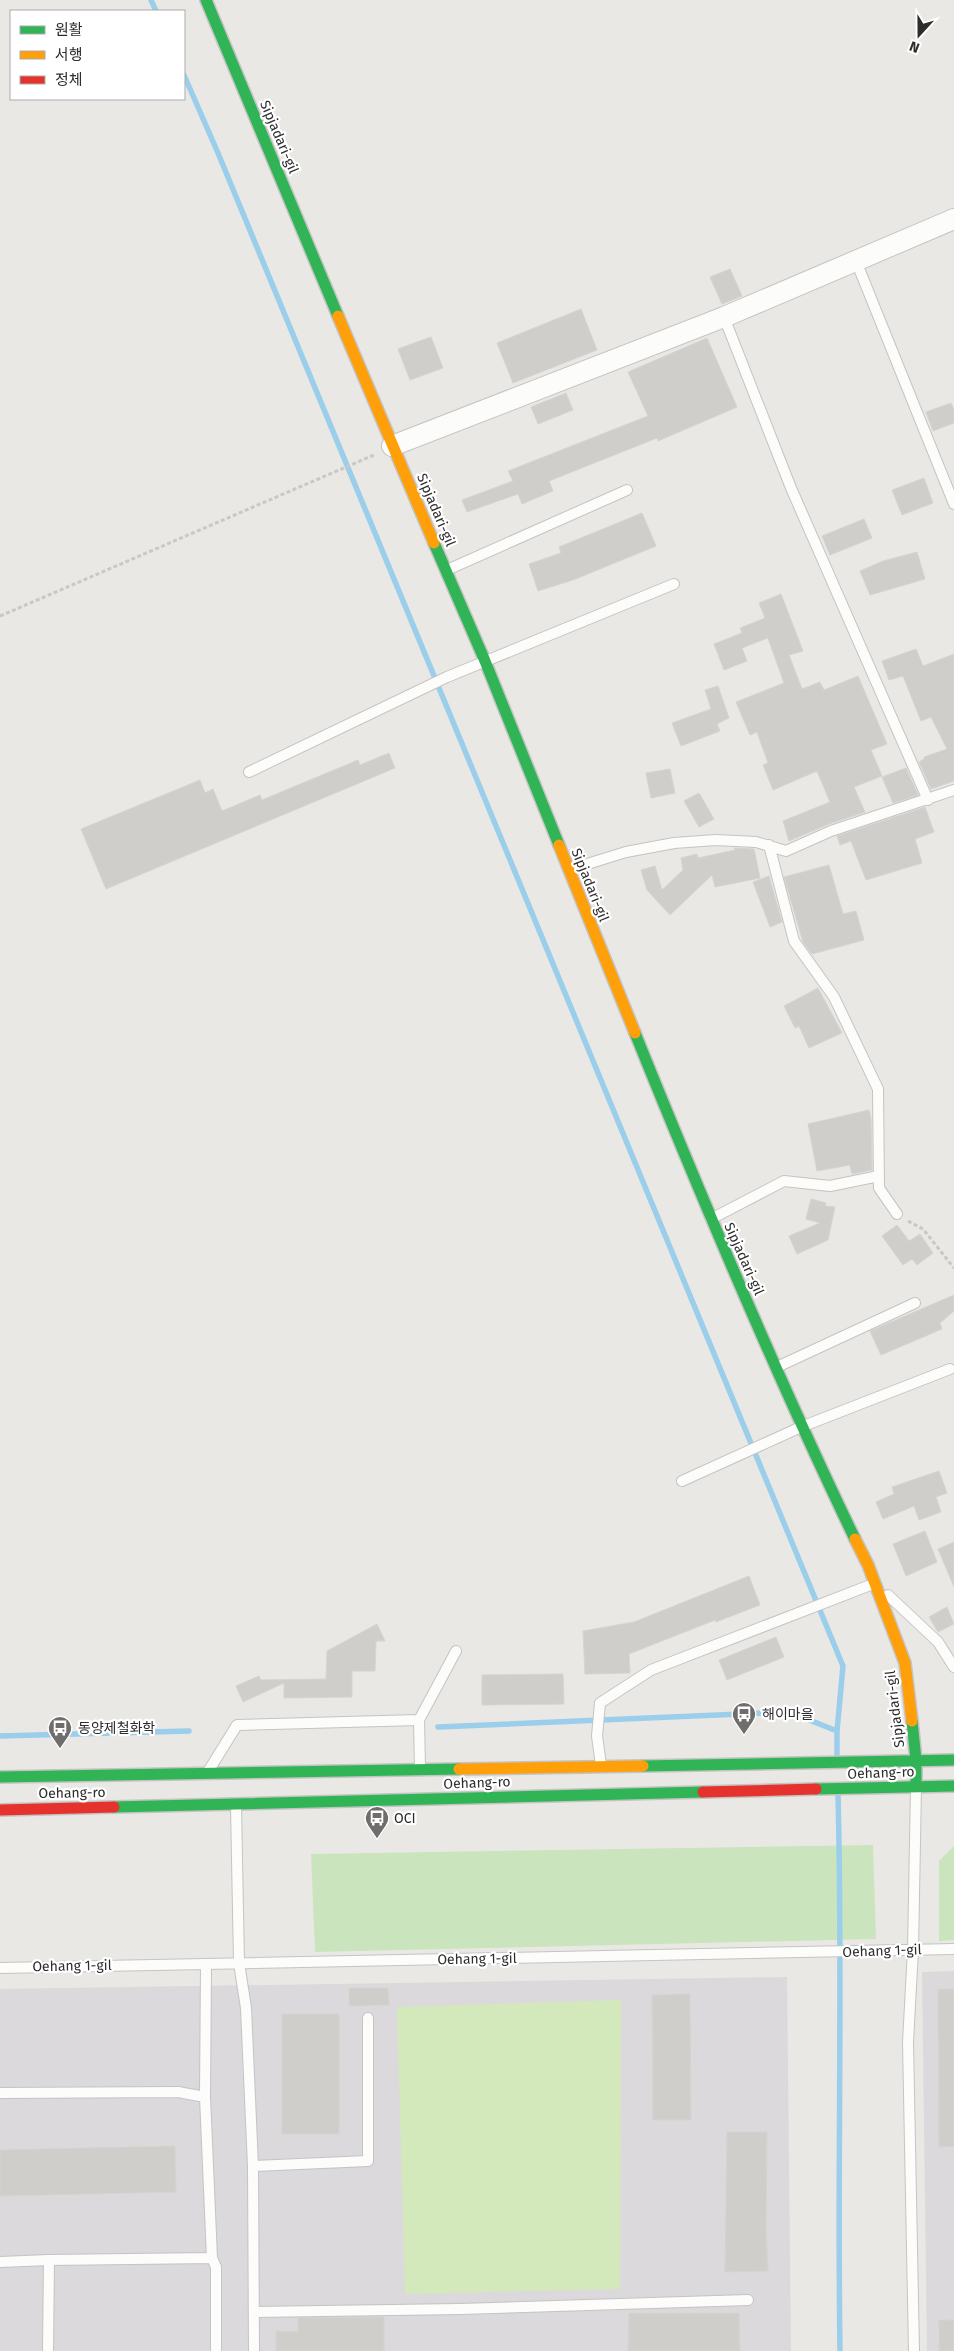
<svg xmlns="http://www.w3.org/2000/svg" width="954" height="2351" font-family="'Fira Sans','Noto Sans KR',sans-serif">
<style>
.industrial{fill:#dbd9db}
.green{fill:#cae5be}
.pitch{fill:#d3e9bc}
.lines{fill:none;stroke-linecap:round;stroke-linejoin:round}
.stream{stroke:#9aceea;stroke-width:5.5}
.building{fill:#cfceca;stroke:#d5d4d0}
.lane-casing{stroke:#c4c4c4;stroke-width:12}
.street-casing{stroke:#c4c4c4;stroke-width:22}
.fast-casing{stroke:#c4c4c4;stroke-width:14}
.slow-casing{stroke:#c4c4c4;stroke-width:14}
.jam-casing{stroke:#c4c4c4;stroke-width:14}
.path{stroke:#c8c8c8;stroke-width:3;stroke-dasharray:4 2.5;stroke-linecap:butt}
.lane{stroke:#fcfcfb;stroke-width:10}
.street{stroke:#fcfcfb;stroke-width:20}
.fast{stroke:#30b455;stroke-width:11}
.slow{stroke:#ff9f0a;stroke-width:11}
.jam{stroke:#e5322d;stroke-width:11}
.labels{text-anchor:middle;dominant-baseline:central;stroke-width:4.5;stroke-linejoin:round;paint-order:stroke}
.street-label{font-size:14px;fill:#2d2d2d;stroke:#fff}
.poi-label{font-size:14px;fill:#2d2d2d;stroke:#fff;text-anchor:start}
</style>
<rect width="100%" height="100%" fill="#eae8e4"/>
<!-- industrial -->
<path class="industrial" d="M954,1971V2351H927L922,1972Z
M787,1977L791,2351H0V1989Z"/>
<!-- green -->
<path class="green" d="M873,1845L876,1939L315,1952L311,1854Z
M954,1846V1940L939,1941V1861Z"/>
<!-- pitch -->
<path class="pitch" d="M621,2000L620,2289L405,2294L397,2007Z"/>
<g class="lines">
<!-- stream -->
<path class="stream" d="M151,0L156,11
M184,75L218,153L843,1666L837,1731V1756
M438,1727L789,1712L837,1731
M0,1736L189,1731
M838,1795C843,1981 837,2166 840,2351"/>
</g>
<!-- building -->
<path class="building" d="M730,269L742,296L722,304L710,277Z
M581,309L597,350L513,383L497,343Z
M431,337L443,368L410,380L398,349Z
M707,338L737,407L658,441L657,438L549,481L553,491L522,504L518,494L467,512L462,500L513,481L508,471L648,416L628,372Z
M566,393L573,410L538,424L531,407Z
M951,403L954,410V423L933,431L926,412Z
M924,478L933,503L902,515L892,490Z
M642,513L656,546L573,580L538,591L529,564L561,553L559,547Z
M864,519L872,538L830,555L822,536Z
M917,552L925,579L870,595L860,571L883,561Z
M781,594L803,651L789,655L802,689L820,682L824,690L858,676L887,744L871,750L882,776L854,787L865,812L829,824L789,841L783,821L830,802L817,771L773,790L763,765L768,763L757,732L750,735L736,702L784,683L768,638L742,648L747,661L724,670L714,644L742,633L740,628L765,618L759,603Z
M916,649L923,666L954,654V781L931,789L919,762L924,759V757L947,749L931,717L921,721L903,676L889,680L882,661Z
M718,686L729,718L717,724L720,731L681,746L672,723L711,709L705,690Z
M389,753L395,768L106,889L81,829L200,780L205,793L213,789L222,811L260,795L262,800L358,760L360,765Z
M906,768L918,795L893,803L882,777Z
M670,769L675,793L651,798L646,773Z
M699,793L714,819L699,827L684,801Z
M925,807L934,832L915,839L922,863L866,880L851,841L840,845L837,836Z
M734,848L754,849L760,878L715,887L712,875L670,915L647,890L641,870L655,866L662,890L683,870L681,858L697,854L698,858L735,850Z
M829,865L843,914L856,911L864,940L812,954L803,942L784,877Z
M769,876L782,922L770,927L753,882Z
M818,988L842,1033L809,1048L799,1026L795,1028L784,1006Z
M869,1110L871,1119L872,1170L852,1174L850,1165L817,1171L808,1124Z
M811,1199L826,1203L825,1206L835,1207L828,1240L797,1254L789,1236L820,1223L806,1219Z
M897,1225L909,1241L920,1234L933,1253L917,1265L912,1259L903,1265L882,1236Z
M954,1295V1311L940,1323L942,1329L881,1355L870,1331Z
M939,1471L947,1493L936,1497L941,1512L919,1520L914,1506L883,1519L876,1502L894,1494L892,1487Z
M925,1531L937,1562L906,1576L893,1544Z
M954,1542V1587L938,1549Z
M749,1576L760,1605L716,1622L715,1620L629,1654L630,1673L585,1674L583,1631L634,1622Z
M947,1607L954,1624L938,1632L929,1617Z
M377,1624L385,1641H376L375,1671H352V1697L284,1698V1683L243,1702L236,1686L259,1676L261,1680L326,1679L327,1651Z
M776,1637L784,1657L727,1680L719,1660Z
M563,1674L564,1704L482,1705V1675Z
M349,1988H388L389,2005L349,2006Z
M938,1989H954V2146L939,2147Z
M690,1994L691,2120H653L652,1995Z
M282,2014H339V2134H282Z
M727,2132H767L766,2230L768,2271L725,2272Z
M175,2146L176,2192L0,2196V2150Z
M629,2313H739L740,2351H628Z
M384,2317V2351H276V2331L298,2332V2318Z
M939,2320H954V2351H939Z"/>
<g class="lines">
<!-- lane casing -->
<g class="lane-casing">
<path id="lane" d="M856,261L954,504
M724,317L791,488L928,800
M447,570L627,490
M249,772L447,677L674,584
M769,845L794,941L834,997L878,1089L879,1188L897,1214
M571,869L626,852L674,843L716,840L756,842L786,851L831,831L954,790
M711,1219L784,1181L830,1186L879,1176
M777,1367L915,1303
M682,1481L801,1427L950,1369
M888,1595L938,1642L954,1667
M601,1765L597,1736L600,1703L651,1670L873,1584
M420,1768L419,1720L456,1651
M209,1770L237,1725L419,1720
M236,1806L239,1963L246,2008L253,2166L254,2351
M0,1968L954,1949
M0,2093L178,2092L205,2097L212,2258
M205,2097L206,1964
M253,2166L368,2161V2018
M0,2262L49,2260L212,2258L216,2267V2351
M254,2312L460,2309L748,2300
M48,2351L49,2260
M914,2351L908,2042L913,1950L916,1787"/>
</g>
<!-- street casing -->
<g class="street-casing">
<path id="street" d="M392,446L724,317L954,219"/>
</g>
<!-- fast casing -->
<g class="fast-casing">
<path id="fast" d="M206,0L338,316
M434,543L485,661L559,845
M635,1033C704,1204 775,1373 855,1539
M912,1721L916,1760V1785
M643,1766L954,1760
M0,1777L459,1769
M816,1789L954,1786
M114,1807L703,1792"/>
</g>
<!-- slow casing -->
<g class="slow-casing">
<path id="slow" d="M338,316L434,543
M559,845L635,1033
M855,1539L868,1565L905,1663L912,1721
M459,1769L643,1766"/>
</g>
<!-- jam casing -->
<g class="jam-casing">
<path id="jam" d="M703,1792L816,1789
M0,1810L114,1807"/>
</g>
<!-- path -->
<path class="path" d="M0,616L374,455
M908,1221L923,1229L954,1268"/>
<!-- lane -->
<use href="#lane" class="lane"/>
<!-- street -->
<use href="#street" class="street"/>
<!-- fast -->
<use href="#fast" class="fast"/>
<!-- slow -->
<use href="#slow" class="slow"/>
<!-- jam -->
<use href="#jam" class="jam"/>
</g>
<!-- icons -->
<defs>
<g id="bus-pin" transform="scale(1.25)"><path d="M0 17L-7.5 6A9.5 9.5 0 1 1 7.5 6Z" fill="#6f6e6d" stroke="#fff"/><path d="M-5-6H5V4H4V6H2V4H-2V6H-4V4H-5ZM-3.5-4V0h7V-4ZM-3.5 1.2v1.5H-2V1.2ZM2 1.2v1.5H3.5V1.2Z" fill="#fff"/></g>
</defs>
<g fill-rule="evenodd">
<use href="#bus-pin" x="744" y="1714"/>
<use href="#bus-pin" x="60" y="1728"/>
<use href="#bus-pin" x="377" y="1818"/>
</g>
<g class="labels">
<!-- street labels -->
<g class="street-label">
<text transform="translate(279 137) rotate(67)">Sipjadari-gil</text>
<text transform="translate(436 510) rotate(67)">Sipjadari-gil</text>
<text transform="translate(590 885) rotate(68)">Sipjadari-gil</text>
<text transform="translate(744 1259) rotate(66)">Sipjadari-gil</text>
<text transform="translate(895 1709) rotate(-97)">Sipjadari-gil</text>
<text transform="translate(881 1773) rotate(-2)">Oehang-ro</text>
<text transform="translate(477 1783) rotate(-2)">Oehang-ro</text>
<text transform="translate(72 1793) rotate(-1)">Oehang-ro</text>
<text transform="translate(882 1951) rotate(-2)">Oehang 1-gil</text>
<text transform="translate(477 1959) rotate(-1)">Oehang 1-gil</text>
<text transform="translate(72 1966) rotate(-1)">Oehang 1-gil</text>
</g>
<!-- poi labels -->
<g class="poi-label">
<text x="762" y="1714">해이마을</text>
<text x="78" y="1728">동양제철화학</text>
<text x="394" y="1818">OCI</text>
</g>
</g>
<!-- legend -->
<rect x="10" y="10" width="175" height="90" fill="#ffffff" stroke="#ababab"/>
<rect x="20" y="26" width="25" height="8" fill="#30b455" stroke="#ababab"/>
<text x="55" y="35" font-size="15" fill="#2d2d2d">원활</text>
<rect x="20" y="51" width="25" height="8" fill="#ff9f0a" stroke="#ababab"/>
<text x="55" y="60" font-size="15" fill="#2d2d2d">서행</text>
<rect x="20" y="76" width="25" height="8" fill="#e5322d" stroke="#ababab"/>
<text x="55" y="85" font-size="15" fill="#2d2d2d">정체</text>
<!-- north arrow -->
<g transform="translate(919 35) rotate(201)" stroke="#ffffff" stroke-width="4" paint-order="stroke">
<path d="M0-4L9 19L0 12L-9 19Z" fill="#2d2d2d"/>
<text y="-8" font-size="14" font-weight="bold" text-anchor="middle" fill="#2d2d2d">N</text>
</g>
</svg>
